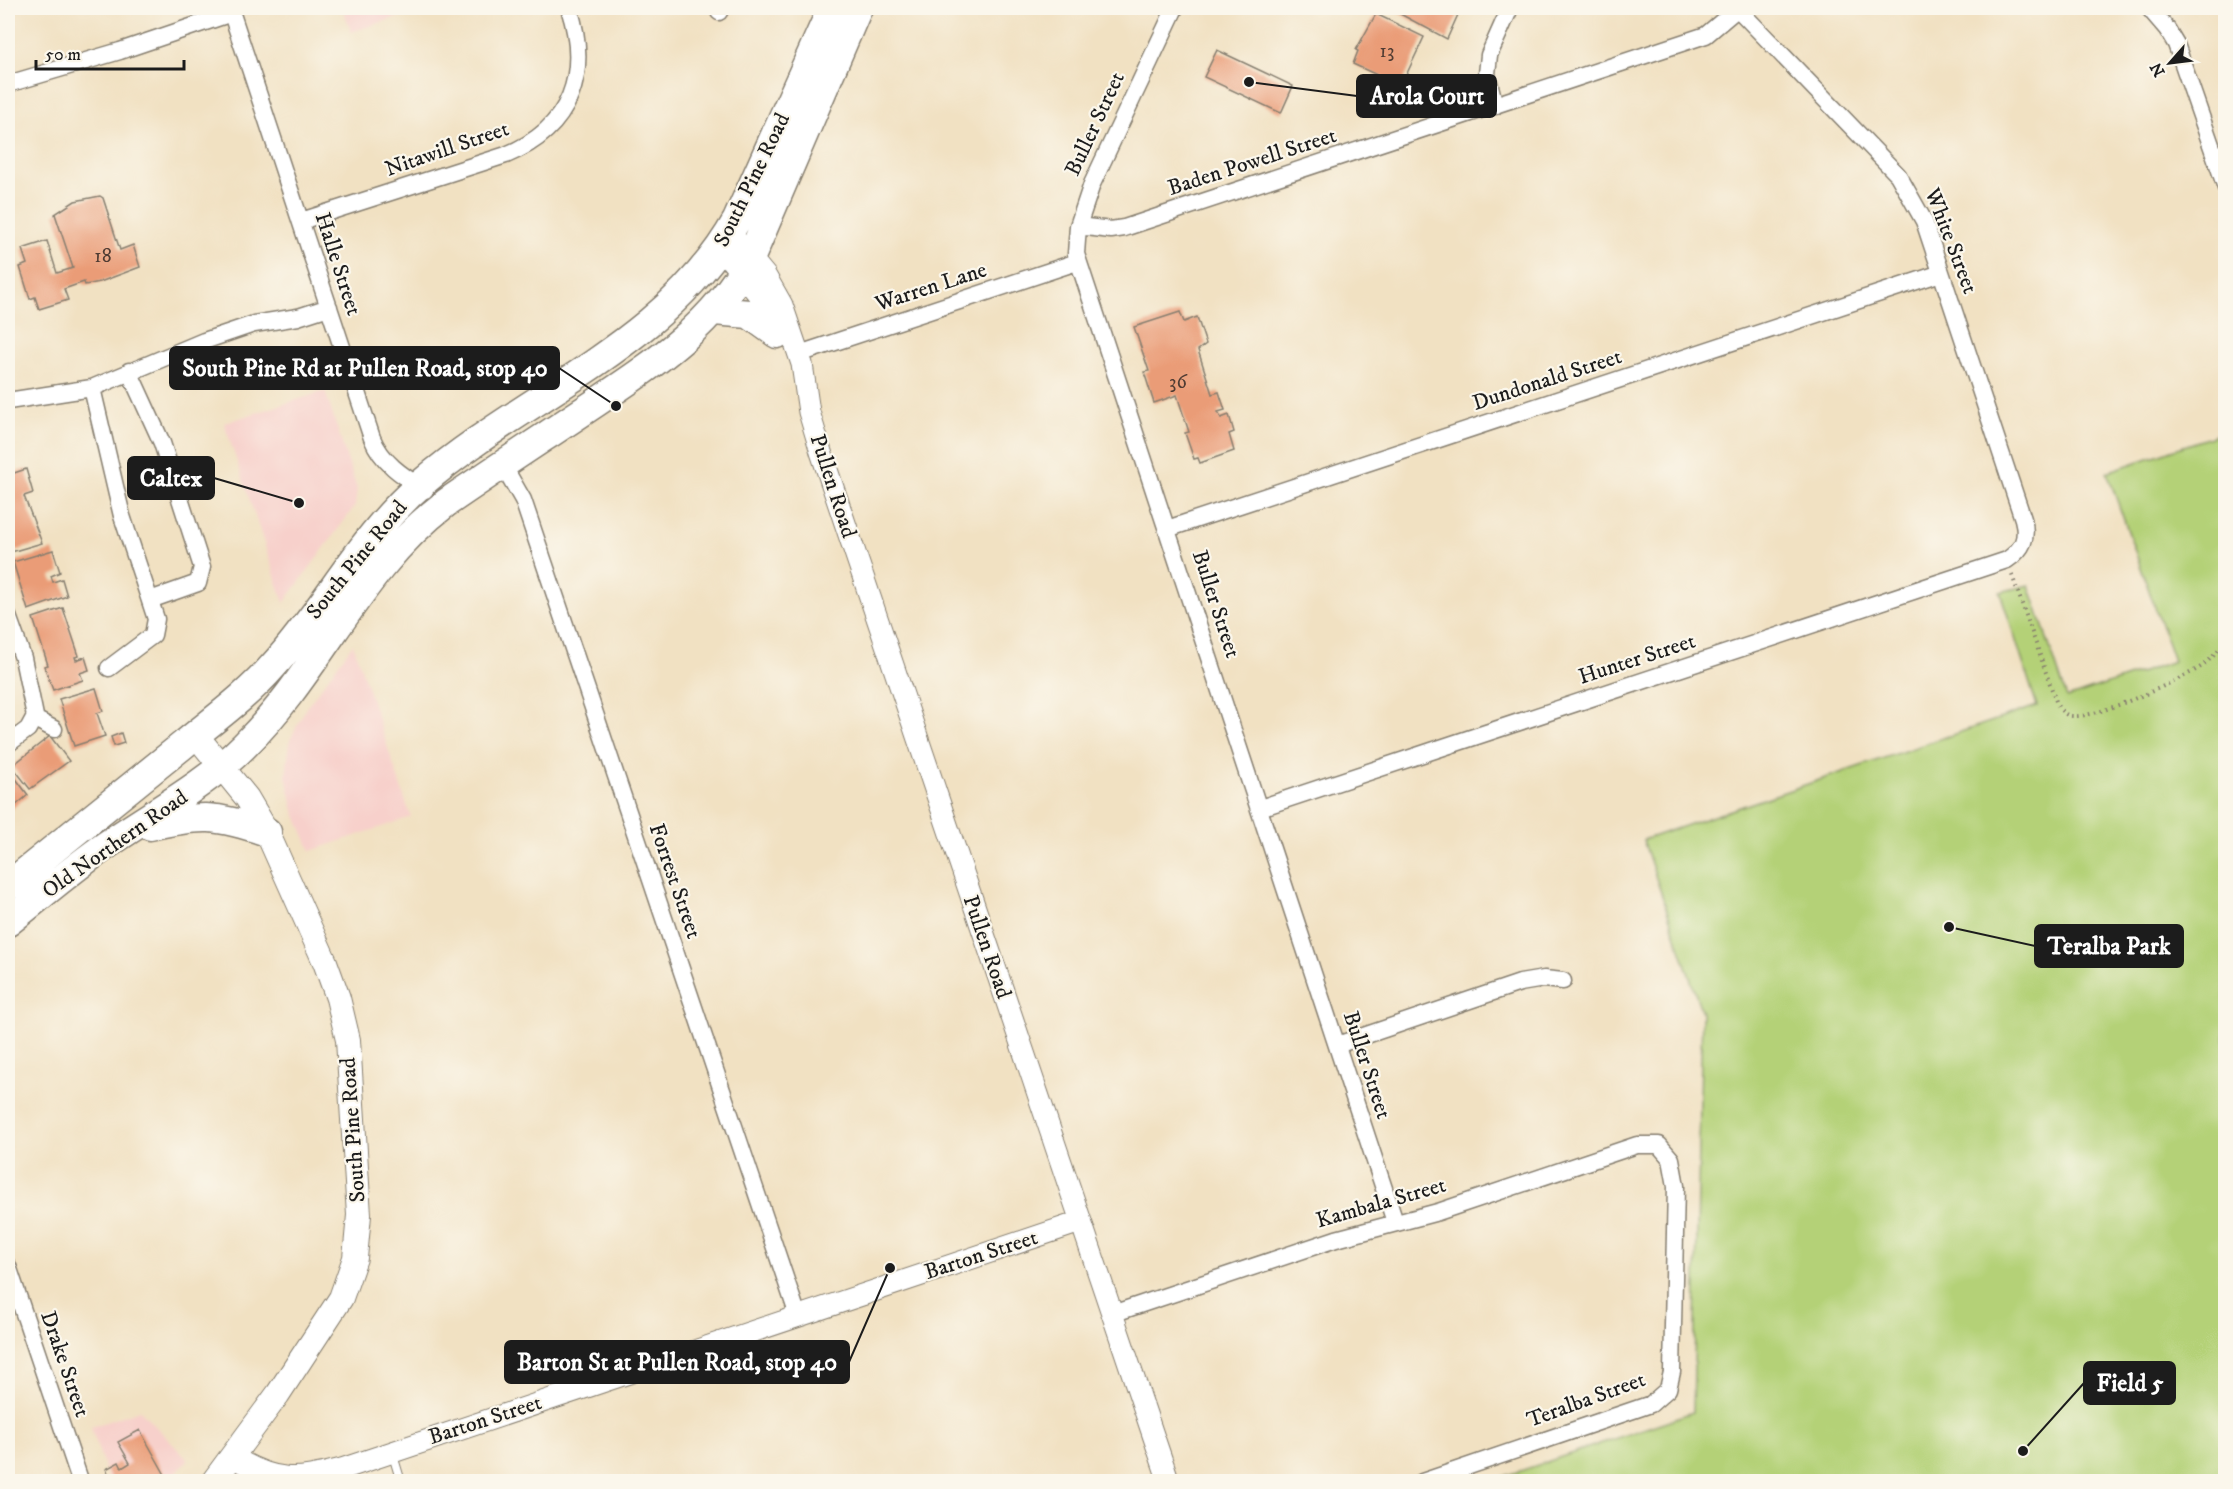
<svg xmlns="http://www.w3.org/2000/svg" width="2233" height="1489" font-family="'IM FELL DW Pica',serif">
<style>
.built{fill:#f7d0cb}
.green{fill:#b4d177;stroke:#68764a;stroke-width:1.5}
.building{fill:#ea9c77}
.lines{fill:none;stroke-linecap:round;stroke-linejoin:round}
.service-casing{stroke:#867e6f;stroke-width:10}
.minor-casing{stroke:#867e6f;stroke-width:19}
.tertiary-casing{stroke:#867e6f;stroke-width:23}
.secondary-casing{stroke:#867e6f;stroke-width:26}
.trunk-casing{stroke:#867e6f;stroke-width:31}
.path{stroke:#867e6f;stroke-width:4;stroke-dasharray:1.5 4.5;stroke-linecap:butt}
.service{stroke:#fff;stroke-width:8}
.minor{stroke:#fff;stroke-width:16}
.tertiary{stroke:#fff;stroke-width:21}
.secondary{stroke:#fff;stroke-width:24}
.trunk{stroke:#fff;stroke-width:28}
.labels{text-anchor:middle;dominant-baseline:central;stroke-width:4.5;stroke-linejoin:round;paint-order:stroke}
.number-label{font-size:20px;fill:#503c33}
.street-label{font-size:22px;fill:#1c1c1c;stroke:#fbf7ec}
.leader{fill:none;stroke:#1c1c1c;stroke-width:2}
.callout-dot{fill:#1c1c1c;stroke:#fbf7ec;stroke-width:2}
.callout{fill:#1c1c1c;stroke:#1c1c1c;stroke-width:2}
.callout-label{font-size:24px;text-anchor:middle;font-weight:bold;fill:#fff}
</style>
<rect width="100%" height="100%" fill="#fbf7ec"/>
<filter id="ink" filterUnits="userSpaceOnUse"><feTurbulence type="fractalNoise" baseFrequency=".0167" numOctaves="2"/><feDisplacementMap in="SourceGraphic" scale="12" xChannelSelector="R" yChannelSelector="G"/><feConvolveMatrix kernelMatrix="1 2 1 2 8 2 1 2 1" color-interpolation-filters="sRGB"/></filter>
<filter id="wash" filterUnits="userSpaceOnUse"><feTurbulence type="fractalNoise" baseFrequency=".008" numOctaves="4" result="noise"/><feDisplacementMap in="SourceGraphic" scale="24" xChannelSelector="R" yChannelSelector="G"/><feGaussianBlur stdDeviation="1.35" result="paint"/><feColorMatrix in="noise" values="0 0 0 0 0 0 0 0 0 0 0 0 0 0 0 0 0 1.4 0 .05"/><feComposite in="paint" operator="in"/></filter>
<g filter="url(#wash)">
<rect width="100%" height="100%" fill="#f1e1c2"/>
<!-- built -->
<path class="built" d="M343,8H426L351,32Z
M325,391L357,489L355,506L284,603L224,423Z
M353,644L411,817L311,851L294,811L286,776L290,740L306,708Z
M140,1410L188,1460L167,1481H109L91,1427Z"/>
<!-- green -->
<path class="green" d="M2225,432V1481H1491L1693,1412L1702,1013L1643,840L2037,706L2000,592L2029,585L2067,698L2174,661L2107,472Z"/>
<g id="blocks">
<!-- building -->
<path class="building" d="M1389,8H1461L1447,39Z
M1376,14L1424,37L1401,86L1353,64L1358,51L1356,50Z
M1217,50L1293,86L1281,113L1204,77Z
M100,196L103,198L120,250L133,245L140,267L100,282L85,285L84,282L64,289L68,300L39,309L35,297L30,299L20,267L27,264L22,249L47,241L57,273L73,268L55,214L75,201Z
M1180,312L1184,322L1197,317L1206,344L1198,350L1212,394L1219,392L1225,410L1218,412L1221,418L1229,415L1234,432L1229,434L1234,451L1200,463L1198,458L1194,459L1185,433L1189,432L1177,395L1154,403L1144,372L1149,371L1134,327Z
M26,469L33,493L24,496L42,543L11,552L8,540V475Z
M53,550L60,572L51,576L53,582L62,579L67,596L28,610L13,562Z
M63,608L79,656L75,657L76,660L85,657L89,670L80,673L83,680L53,690L44,666L48,665L33,618Z
M96,688L103,711L97,713L105,736L74,746L59,699Z
M8,710L14,728L8,730Z
M121,733L124,743L114,746L111,737Z
M50,736L69,761L30,789L12,766Z
M8,768L28,795L8,812Z
M140,1430L169,1482H113L106,1469L119,1462L122,1468L130,1463L118,1442Z"/>
</g>
</g>
<g filter="url(#ink)">
<use href="#blocks" fill-opacity="0" stroke="#867e6f" stroke-width="1.5"/>
<g class="lines">
<!-- service casing -->
<g class="service-casing">
<path id="service" d="M392,1452L401,1482"/>
</g>
<!-- minor casing -->
<g class="minor-casing">
<path id="minor" d="M230,8L372,438C382,463 403,476 425,490
M1175,8L1092,184L1078,226L1076,254L1395,1222
M2149,8L2167,29L2176,44L2226,188
M719,12L721,8
M8,84L120,51L232,13
M1495,106L1487,74L1489,55L1510,8
M301,221L506,155C572,128 590,73 569,8
M1078,226L1111,230L1124,228L1706,35L1738,8
M799,354L1077,262
M129,371L162,443L202,567L198,583L150,600
M92,388L122,516L156,619L153,635L109,668
M8,401L92,388L204,341L254,324L298,317L329,307
M503,465L523,500L798,1316
M1167,529L1941,273
M8,616L23,658L35,716L28,729L8,744
M35,719L54,729
M1260,808L2007,560C2023,549 2028,538 2023,519L1924,221L1898,175L1737,8
M1337,1045L1520,983L1544,979L1563,981
M8,1266L79,1477
M1112,1314L1336,1239L1438,1212L1637,1145H1659L1671,1159L1676,1186L1672,1372L1668,1389L1651,1404L1422,1482"/>
</g>
<!-- tertiary casing -->
<g class="tertiary-casing">
<path id="tertiary" d="M730,233L765,275L782,305L802,364L809,412L821,452L1169,1482
M721,248L762,299L778,336
M233,1457C276,1483 295,1481 342,1469L1080,1222"/>
</g>
<!-- secondary casing -->
<g class="secondary-casing">
<path id="secondary" d="M195,734L247,798L267,832L325,962L338,998L348,1040L359,1215L355,1258L341,1298L278,1394L213,1482"/>
</g>
<!-- trunk casing -->
<g class="trunk-casing">
<path id="trunk" d="M714,311L749,314L777,334
M150,826C202,814 217,815 267,832
M8,886C66,839 125,792 183,745C213,720 247,696 273,666C326,608 361,536 421,484C525,394 667,345 737,220L832,8
M8,922C41,896 73,868 108,844C154,812 204,786 244,746C321,670 357,571 446,503C491,472 537,442 582,412C649,367 711,329 751,257L858,8"/>
</g>
<!-- path -->
<path class="path" d="M2012,575L2058,707C2063,712 2066,716 2073,716C2095,719 2183,679 2202,666C2210,660 2218,651 2226,643"/>
<!-- service -->
<use href="#service" class="service"/>
<!-- minor -->
<use href="#minor" class="minor"/>
<!-- tertiary -->
<use href="#tertiary" class="tertiary"/>
<!-- secondary -->
<use href="#secondary" class="secondary"/>
<!-- trunk -->
<use href="#trunk" class="trunk"/>
</g>
</g>
<g class="labels">
<!-- number labels -->
<g class="number-label">
<text x="1387" y="51">13</text>
<text x="103" y="256">18</text>
<text x="1178" y="382">36</text>
</g>
<!-- street labels -->
<g class="street-label">
<text transform="translate(1095 124) rotate(-65)">Buller Street</text>
<text transform="translate(447 149) rotate(-19)">Nitawill Street</text>
<text transform="translate(1252 162) rotate(-18)">Baden Powell Street</text>
<text transform="translate(752 180) rotate(-64)">South Pine Road</text>
<text transform="translate(1951 241) rotate(69)">White Street</text>
<text transform="translate(338 264) rotate(72)">Halle Street</text>
<text transform="translate(931 287) rotate(-18)">Warren Lane</text>
<text transform="translate(1547 380) rotate(-18)">Dundonald Street</text>
<text transform="translate(833 486) rotate(72)">Pullen Road</text>
<text transform="translate(357 560) rotate(-51)">South Pine Road</text>
<text transform="translate(1216 604) rotate(72)">Buller Street</text>
<text transform="translate(1637 659) rotate(-18)">Hunter Street</text>
<text transform="translate(115 844) rotate(-35)">Old Northern Road</text>
<text transform="translate(675 881) rotate(71)">Forrest Street</text>
<text transform="translate(987 947) rotate(71)">Pullen Road</text>
<text transform="translate(1367 1065) rotate(72)">Buller Street</text>
<text transform="translate(353 1130) rotate(-94)">South Pine Road</text>
<text transform="translate(1381 1203) rotate(-16)">Kambala Street</text>
<text transform="translate(981 1255) rotate(-18)">Barton Street</text>
<text transform="translate(65 1364) rotate(71)">Drake Street</text>
<text transform="translate(1586 1400) rotate(-20)">Teralba Street</text>
<text transform="translate(485 1420) rotate(-18)">Barton Street</text>
</g>
</g>
<!-- callouts -->
<path class="leader" d="M1249 82L1357 96M616 406L559 368M299 503L214 478M1949 927L2035 946M890 1268L849 1362M2023 1451L2084 1383"/>
<g class="callout-dot">
<circle cx="1249" cy="82" r="6"/>
<circle cx="616" cy="406" r="6"/>
<circle cx="299" cy="503" r="6"/>
<circle cx="1949" cy="927" r="6"/>
<circle cx="890" cy="1268" r="6"/>
<circle cx="2023" cy="1451" r="6"/>
</g>
<g class="callout">
<rect x="1357" y="75" width="139" height="42" rx="6"/>
<rect x="170" y="347" width="389" height="42" rx="6"/>
<rect x="128" y="457" width="86" height="42" rx="6"/>
<rect x="2035" y="925" width="148" height="42" rx="6"/>
<rect x="505" y="1341" width="344" height="42" rx="6"/>
<rect x="2084" y="1362" width="91" height="42" rx="6"/>
</g>
<g class="callout-label">
<text x="1427" y="104">Arola Court</text>
<text x="365" y="376">South Pine Rd at Pullen Road, stop 40</text>
<text x="171" y="486">Caltex</text>
<text x="2109" y="954">Teralba Park</text>
<text x="677" y="1370">Barton St at Pullen Road, stop 40</text>
<text x="2130" y="1391">Field 5</text>
</g>
<!-- margin -->
<rect width="2233" height="1489" fill="none" stroke="#fbf7ec" stroke-width="30"/>
<!-- north arrow -->
<g transform="translate(2170 63) rotate(242)" stroke="#fbf7ec" stroke-width="4.5" paint-order="stroke">
<path d="M0-4.5L10 22L0 15L-10 22Z" fill="#1c1c1c"/>
<text y="-9" font-size="16" font-weight="bold" text-anchor="middle" fill="#1c1c1c">N</text>
</g>
<!-- scale -->
<path d="M36 60v9h148v-9" fill="none" stroke="#1c1c1c" stroke-width="3"/>
<text x="45" y="60" font-size="18" fill="#1c1c1c" stroke="#fbf7ec" stroke-width="4.5" paint-order="stroke">50 m</text>
</svg>
